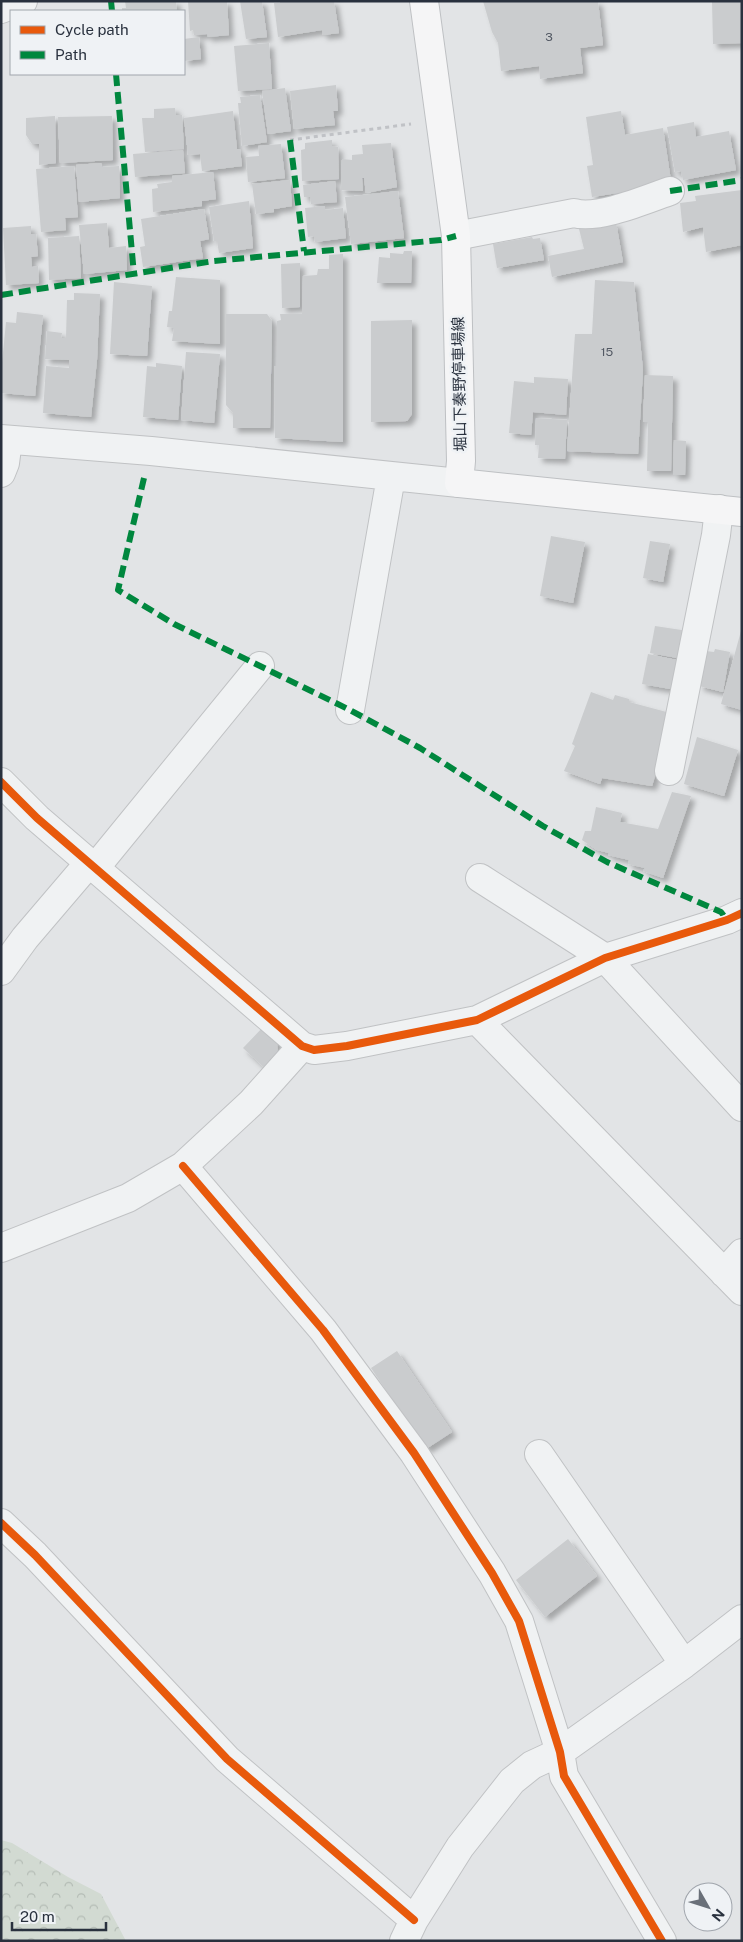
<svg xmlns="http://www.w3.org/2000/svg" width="743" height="1942" font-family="'Public Sans','Noto Sans JP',sans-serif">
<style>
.forest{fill:url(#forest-crowns)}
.building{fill:#caccce;filter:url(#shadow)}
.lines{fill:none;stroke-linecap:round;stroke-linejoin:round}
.minor-casing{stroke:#c0c2c4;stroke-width:30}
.major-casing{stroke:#bec0c3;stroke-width:30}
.path{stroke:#c0c2c6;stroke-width:3;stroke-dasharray:4 4;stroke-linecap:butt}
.minor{stroke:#f0f2f3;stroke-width:28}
.major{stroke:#f5f5f6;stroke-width:28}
.quiet{stroke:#00873e;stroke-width:6;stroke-dasharray:12 6;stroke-linecap:butt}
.cycleway-casing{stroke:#eff2f5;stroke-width:11}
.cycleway{stroke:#e8590c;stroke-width:8}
.labels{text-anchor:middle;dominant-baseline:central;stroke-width:5;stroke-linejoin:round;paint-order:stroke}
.number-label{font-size:12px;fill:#525863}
.street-label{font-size:15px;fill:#29313e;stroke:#eff2f5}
</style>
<defs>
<pattern id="forest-crowns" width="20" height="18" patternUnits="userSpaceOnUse" patternTransform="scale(1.25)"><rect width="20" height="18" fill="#d2dad2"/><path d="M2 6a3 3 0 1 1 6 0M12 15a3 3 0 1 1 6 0" fill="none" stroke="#b4bcb5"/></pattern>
<filter id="shadow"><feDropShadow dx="4.5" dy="4.5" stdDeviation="2.5" flood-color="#0004"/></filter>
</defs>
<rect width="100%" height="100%" fill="#e2e4e6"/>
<!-- forest -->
<path class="forest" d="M1,1840L12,1843L68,1877L101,1894L126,1941H1Z"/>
<!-- building -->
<path class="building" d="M125,1H176L177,11H122V8H126Z
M188,1H227L229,35L208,37L207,34L194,35L193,30L190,31Z
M240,1H262L267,37L246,39Z
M280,1H334L339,33L323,35L322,30L278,37L274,3H280Z
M483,1H598L603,45L580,48L583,73L540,79L539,66L501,71L498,43L492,32Z
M712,1H742V43L713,44Z
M199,37L201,59L184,61V39Z
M269,43L272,89L238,91L234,46Z
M336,85L338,111H333L335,125L294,129L290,91Z
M285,88L291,131L268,134L262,91Z
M260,95L267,142L242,146L238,103H241L240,97Z
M175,108L176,115H182L184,149L145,152L142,118H154V109Z
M233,111L237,149H240L242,166L202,171L200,154L188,155L184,118Z
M621,111L625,135L663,128L671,181L650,188L592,197L587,166L593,165L586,117Z
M55,116L56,163L39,165V144H32L26,135V118Z
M112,116L113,160L60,163L58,117Z
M694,122L696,137L729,131L736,170L683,180L681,171L675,172L667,127Z
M332,140V146L338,147L339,179L302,181L301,150L305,149V143Z
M391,143L397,187L366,193L364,178H362L363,191L341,190L342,159L352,160V155L363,154L362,145Z
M281,144L285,178L248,182L246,157L259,156L258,146Z
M183,150L185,173L135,177L133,154Z
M101,163L102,167L119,166L120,198L79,202L76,165Z
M74,166L78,217L65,218L66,230L41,232L36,169Z
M213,172L216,199L202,201V206L153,212L152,189L158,188L157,184L172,182V176Z
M290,180L292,206L274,209V212L256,214L252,184Z
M335,181L337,202L311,204L310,197H304L303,185Z
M742,190V245L706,252L703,227L683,232L680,203L696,201L695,196Z
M398,191L404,238L351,244L345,197Z
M249,201L253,248L219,253L217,241H214L209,207Z
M325,206V210L343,208L346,238L315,242L314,236L308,237L305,208Z
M204,209L209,239L200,241L203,258L143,267L140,247L145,246L141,219Z
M616,222L623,262L552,277L548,256L584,249L579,229Z
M107,223L109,248L126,246L127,270L84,274L79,225Z
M31,226V234H36L38,256L31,257L32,267L38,266L39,283L6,285L3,228Z
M79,236L81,278L49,280L48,238Z
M532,237L533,239L540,238L544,260L497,268L493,244Z
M404,251H412L411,283H377L379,257L390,258V253L403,254Z
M343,254V442L275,438L274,366H277V321L281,320L280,314H302L303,276L317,275L318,269H329V255Z
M300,263V307L282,308L281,264Z
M176,277L220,280V344L172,341L174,328L167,327L169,311H172Z
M595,280L634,282L643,370L638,454L567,451L575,334H592Z
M114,282L152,286L147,356L110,354Z
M74,293L100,294L97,360L91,417L43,413L46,366L69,368V360L45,359L47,331L62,333L61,338H66L67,300H74Z
M17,312L43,315L35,396L1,393V373L6,322L16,323Z
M226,314H267L272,321L270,428H233V413L226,405Z
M412,320V414L407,421L371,422V321Z
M186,352L220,354L214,423L181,420Z
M156,363L182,366L178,420L143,417L147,366L156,367Z
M645,375L673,376L671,471H647L648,422H643Z
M534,377L568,379L566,415L533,412L531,435L509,433L514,381L534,383Z
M536,418L567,420L565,459L538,458L539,445H535Z
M674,440L686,441L685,475H673Z
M551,536L585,542L573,603L540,596Z
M650,541L670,544L663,582L643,578Z
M655,626L688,631L683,659L650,653Z
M741,631H742V710L721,704Z
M715,649L730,652L723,692L699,686L706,651L714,652Z
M648,654L682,661L676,690L642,684Z
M591,692L613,700L615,695L629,699V702L674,714L652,786L602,778L600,784L564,771L575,746L572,744Z
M697,737L738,750L724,796L684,784Z
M672,792L691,796L663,878L643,871L645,868L628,864L629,860L608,855L609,853L597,850L582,840L585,831H591L596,807L622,813L620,822L658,829Z
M264,1026L277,1038L278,1059L267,1070L243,1048Z
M397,1351L452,1432L426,1449L371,1368Z
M568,1539L597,1576L545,1617L516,1580Z"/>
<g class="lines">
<!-- minor casing -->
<g class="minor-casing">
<path id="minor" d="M1,9L23,1
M456,236L574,213C598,220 647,199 670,191
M1,439L151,451L459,483
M1,473L5,463L8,440
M350,710L391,477
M669,771L716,535L719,509
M1,782L37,818L302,1046L314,1050L347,1046L477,1020L605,958L727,920L742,913
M95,868L260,666
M480,878L605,958L742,1107
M1,971L25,938L89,863
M477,1020L742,1291
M183,1166L323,1330L414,1453L492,1573L519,1621L560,1752L564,1776L662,1941
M1,1248L128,1198L183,1166L251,1103L302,1046
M724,1273L742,1253
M539,1454L684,1664
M1,1523L35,1555L227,1759L414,1920
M404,1941L414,1920L460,1847L512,1781L532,1765L560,1752L684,1664L742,1619"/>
</g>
<!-- major casing -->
<g class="major-casing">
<path id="major" d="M424,1L456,236L461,461L459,483L742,512"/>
</g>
<!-- path -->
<path class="path" d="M290,140L411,124"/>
<!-- minor -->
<use href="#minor" class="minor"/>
<!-- major -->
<use href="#major" class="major"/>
<!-- quiet -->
<path class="quiet" d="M111,1L112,11
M116,74L134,275
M290,140L304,251
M670,191L742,180
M1,295L214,261L441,240L456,236
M144,478L118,590L174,624L350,710L420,748L543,826L607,862L721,912L727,920"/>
<!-- cycleway casing -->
<g class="cycleway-casing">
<path id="cycleway" d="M1,782L37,818L302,1046L314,1050L347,1046L477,1020L605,958L727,920L742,913
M183,1166L323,1330L414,1453L492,1573L519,1621L560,1752L564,1776L662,1941
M1,1523L35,1555L227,1759L414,1920"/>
</g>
<!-- cycleway -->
<use href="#cycleway" class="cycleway"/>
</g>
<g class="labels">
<!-- number labels -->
<g class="number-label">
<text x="549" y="37">3</text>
<text x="607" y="352">15</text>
</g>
<!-- street labels -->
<g class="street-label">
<text transform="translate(459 384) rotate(-91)">堀山下秦野停車場線</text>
</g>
</g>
<!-- border -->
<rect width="743" height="1942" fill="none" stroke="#29313e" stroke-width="5"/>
<!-- legend -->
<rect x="10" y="10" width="175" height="65" fill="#eff2f5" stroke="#a0a5ac"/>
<rect x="20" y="26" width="25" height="8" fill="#e8590c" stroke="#a0a5ac"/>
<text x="55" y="35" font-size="15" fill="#29313e">Cycle path</text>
<rect x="20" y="51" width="25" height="8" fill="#00873e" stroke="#a0a5ac"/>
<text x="55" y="60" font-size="15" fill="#29313e">Path</text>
<!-- north arrow -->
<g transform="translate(708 1907) rotate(129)"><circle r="24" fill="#eff2f5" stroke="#a0a5ac"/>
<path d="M0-4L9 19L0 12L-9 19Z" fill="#6a7079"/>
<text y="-8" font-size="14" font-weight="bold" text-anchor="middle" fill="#29313e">N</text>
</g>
<!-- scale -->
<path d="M12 1922v8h94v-8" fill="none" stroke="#29313e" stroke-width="2.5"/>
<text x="20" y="1922" font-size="15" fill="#29313e" stroke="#eff2f5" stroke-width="4" paint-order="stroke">20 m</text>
</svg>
